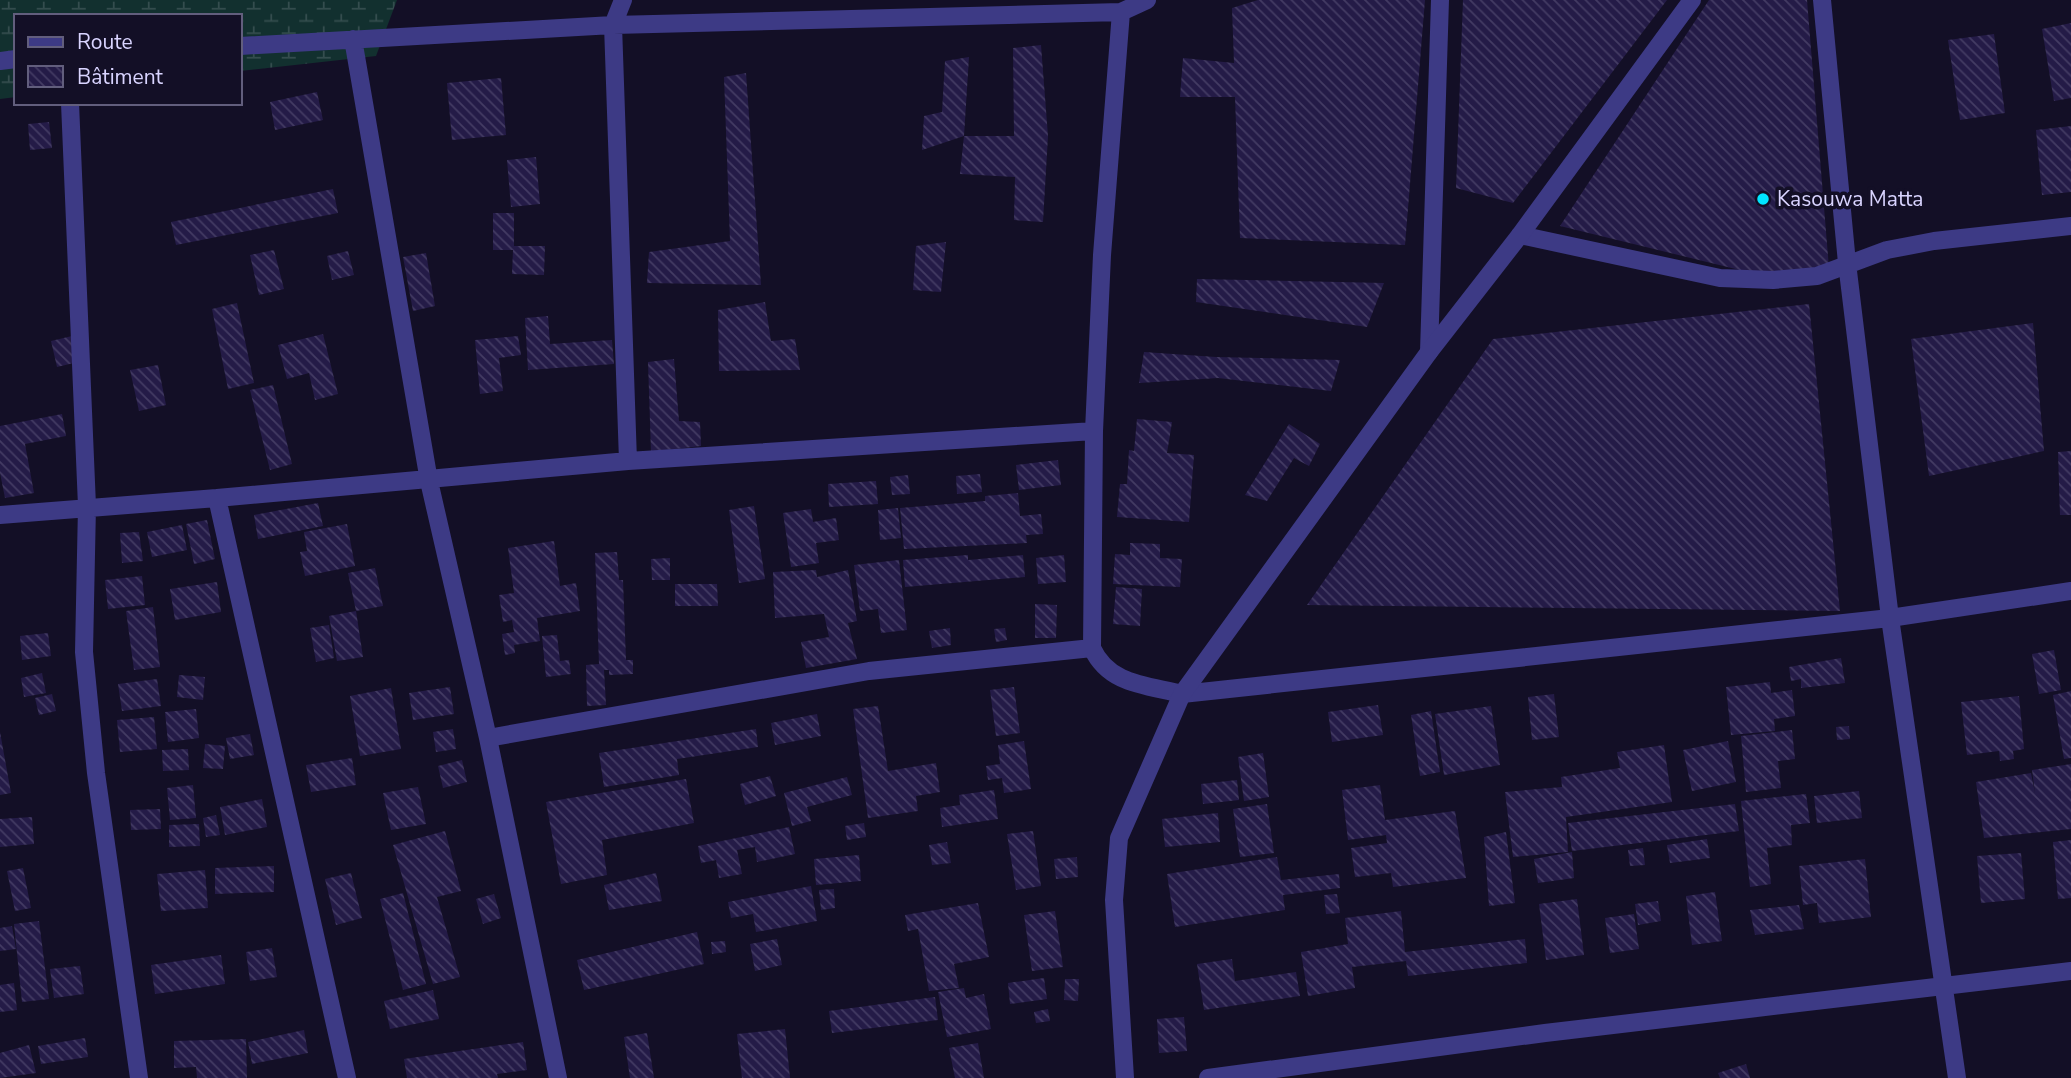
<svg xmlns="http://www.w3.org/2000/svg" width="2071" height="1078" font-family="'Nunito Sans',sans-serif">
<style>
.wetland{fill:url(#wetland-marsh)}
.building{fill:url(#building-back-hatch)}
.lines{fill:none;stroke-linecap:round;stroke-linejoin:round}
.minor{stroke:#3d3a85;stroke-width:18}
.tertiary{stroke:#3d3a85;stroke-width:18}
.poi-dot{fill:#00e5ff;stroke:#130f26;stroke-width:2.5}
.labels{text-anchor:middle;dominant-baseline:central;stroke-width:7;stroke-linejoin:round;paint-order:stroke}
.poi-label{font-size:21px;fill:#d9d4ff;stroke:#130f26;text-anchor:start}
</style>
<defs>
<pattern id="wetland-marsh" width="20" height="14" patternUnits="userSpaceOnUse" patternTransform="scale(1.75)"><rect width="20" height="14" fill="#12302f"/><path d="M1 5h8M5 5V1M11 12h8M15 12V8" fill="none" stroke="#344d4e"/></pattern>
<pattern id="building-back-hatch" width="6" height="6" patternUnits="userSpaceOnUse" patternTransform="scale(1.75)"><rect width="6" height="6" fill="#241b47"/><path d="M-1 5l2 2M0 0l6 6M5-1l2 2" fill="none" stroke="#433b63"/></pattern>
</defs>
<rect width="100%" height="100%" fill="#130f26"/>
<!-- wetland -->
<path class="wetland" d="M0,0H397L376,56L240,71V16H16V97L0,99Z"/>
<!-- building -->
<path class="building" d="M1258,0H1425L1405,245L1240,238L1235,97H1180L1183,58L1234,63L1232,8Z
M1463,0H1667L1513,203L1456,188Z
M1709,0H1807L1829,268L1756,274L1560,226Z
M2071,23V98L2054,101L2042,29Z
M1994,34L2005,113L1960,120L1948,40Z
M1041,45L1048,136L1043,222L1014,220L1015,177L960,174L964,136L922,150L924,116L942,112L945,61L969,57L964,136H1014L1013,48Z
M746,73L761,285L647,283L649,252L730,241L724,77Z
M501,78L506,135L452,140L447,83Z
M317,92L323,120L275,130L270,102Z
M49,122L52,148L30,150L28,124Z
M2071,126V192L2042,195L2036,130Z
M536,157L540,204L511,207L507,160Z
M333,189L338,213L176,245L171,222Z
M493,213H514V246H545L544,275L512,274L513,250H493Z
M946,242L941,292L913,290L916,246Z
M274,250L284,289L259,295L250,255Z
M348,251L354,275L332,280L327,256Z
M426,253L435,306L413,311L403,257Z
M1197,279L1384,283L1367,327L1196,302Z
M765,302L771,341L795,339L800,370L719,371L718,310Z
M237,303L254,383L228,389L212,309Z
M1809,304L1840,611L1307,605L1493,339Z
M548,316L550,344L612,340L614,364L528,370L525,318Z
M2033,323L2044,451L1929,476L1911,339Z
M323,334L338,394L315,400L309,373L287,379L278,345Z
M72,336L78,362L57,367L51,341Z
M518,336L521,355L499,358L503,391L480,394L475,340Z
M1144,352L1216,357L1340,360L1331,391L1218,378L1139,383Z
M674,359L679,421L700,422L701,446L651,452L648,362Z
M158,365L166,405L139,411L130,370Z
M273,385L292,464L270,470L250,390Z
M62,414L66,436L25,444L34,493L5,498L0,473V426Z
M1137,419L1172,422L1167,453L1194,455L1189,522L1117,517L1120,484H1127L1129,450L1134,451Z
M1289,424L1320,444L1309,466L1294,458L1267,501L1245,495Z
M2071,451V515H2060L2058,452Z
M1058,460L1061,485L1019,490L1016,465Z
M980,474L982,492L957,494L956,476Z
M908,475L910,494L892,495L890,477Z
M876,481L878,504L829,507L828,484Z
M1018,493L1020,516L1041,514L1043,534L1026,535L1027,543L904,549L900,508L985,501V496Z
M318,503L323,526L258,539L254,515Z
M754,506L765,579L739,583L729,510Z
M898,508L901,538L880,540L878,510Z
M811,509L813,522L836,518L839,540L816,543L819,563L791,567L783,513Z
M207,520L215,559L194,564L186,524Z
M347,524L355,566L305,576L300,552L307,551L304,532Z
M182,525L187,550L152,557L147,532Z
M139,532L143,561L122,563L120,533Z
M554,541L560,586L576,583L580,611L537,618L540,641L514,645L515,653L505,655L502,634L514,632L512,620L503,622L499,595L514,593L508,548Z
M1130,543L1160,544V558L1182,559L1180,587L1113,584L1115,554L1130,555Z
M617,552L619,580H623L626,660H633V674L609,675V670H604L606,705L587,706L586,665L599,664L595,553Z
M968,555V560L1023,555L1025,577L905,587L903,560Z
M1064,555L1066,582L1038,584L1036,558Z
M670,558V580H652L651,559Z
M899,560L907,630L881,633L878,609L860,611L854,565Z
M375,568L383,606L356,611L348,573Z
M816,570L817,577L848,570L857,621L848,623L857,659L806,668L801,642L829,637L824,614L775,618L773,572Z
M142,576L145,605L108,609L105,580Z
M217,582L221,612L175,620L170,589Z
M675,584H717L718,606H675Z
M1116,587L1142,589L1140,626L1113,624Z
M1035,604L1057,605L1056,638H1035Z
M153,607L160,667L134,670L126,611Z
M356,611L363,657L337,661L329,616Z
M329,625L334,658L316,662L310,628Z
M950,628L951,645L932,648L929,631Z
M1005,628L1007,640L996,642L994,629Z
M48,633L51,656L22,660L20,636Z
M557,635L560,661L569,660L571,674L546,677L542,636Z
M2054,650L2061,690L2039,694L2032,654Z
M1841,658L1845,683L1801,688V679L1791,681L1789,667Z
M42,673L46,693L24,697L21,678Z
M179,675L205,677L203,700L177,697Z
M157,679L161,706L122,711L118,684Z
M1770,682L1771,693L1792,690L1795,716L1774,719L1775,731L1731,735L1726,687Z
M450,687L454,714L413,720L409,693Z
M1014,687L1020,733L996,736L990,690Z
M391,688L401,749L360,756L350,696Z
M2071,691V758L2064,759L2053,695Z
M52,694L56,711L39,715L35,698Z
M1554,694L1559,737L1532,740L1528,697Z
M2019,696L2024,749L2013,751L2014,759L2000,761L1999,751L1967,755L1961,702Z
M1378,705L1383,735L1332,742L1328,712Z
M878,706L888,771L936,763L940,792L916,796L918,811L868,818L853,709Z
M1491,706L1500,765L1444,775L1435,714Z
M196,709L199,738L168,742L165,712Z
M1431,711L1440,772L1420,776L1411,715Z
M817,714L821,736L775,745L771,723Z
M154,717L157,749L120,752L117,720Z
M1849,726L1850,739L1837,740L1836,727Z
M453,729L456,749L436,752L433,732Z
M756,729L758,747L677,759L679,775L604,787L599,753Z
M1792,730L1795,759L1778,761L1781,788L1746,792L1741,736Z
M0,732L11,793L0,795Z
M250,734L254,755L230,759L226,738Z
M1024,741L1031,789L1004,793L1002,778L988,780L986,766L1000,764L998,745Z
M1728,741L1736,782L1692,791L1683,750Z
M205,744L225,746L223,769L203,768Z
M1664,745L1672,802L1566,817L1568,852L1513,857L1505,792L1562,787L1561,777L1620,768L1617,752Z
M188,749L189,770L163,771L162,750Z
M1263,753L1269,797L1244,801L1238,757Z
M352,758L356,785L311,792L306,765Z
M462,760L467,782L443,788L438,766Z
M2071,764V829L1984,838L1976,782L2031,773L2035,793L2032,770Z
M770,776L776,796L745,805L740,784Z
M847,777L852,795L807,807L811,821L792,826L784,793Z
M686,779L694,823L602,840L607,875L561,884L546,802Z
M1237,780L1239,800L1203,804L1201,784Z
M193,785L196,818L170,820L167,788Z
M1380,785L1385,820L1455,811L1466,878L1393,887L1391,873L1355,877L1351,848L1387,843L1386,835L1348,840L1342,790Z
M418,787L426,824L391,830L383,793Z
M994,790L998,819L942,827L940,808L960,805L959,795Z
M1859,791L1862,818L1817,823L1814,796Z
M1806,794L1810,823L1791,825L1792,845L1767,848L1771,884L1750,887L1741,801Z
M262,799L267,827L225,835L220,807Z
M1267,804L1274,853L1240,857L1233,809Z
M1735,804L1739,831L1572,851L1568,823Z
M160,809L161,829L131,830L130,810Z
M1218,813L1220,842L1165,847L1162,819Z
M216,815L220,835L206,837L203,818Z
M32,817L34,844L0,847V819Z
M864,823L866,837L847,840L845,826Z
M199,824L200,846L169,847V825Z
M789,827L795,854L757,862L755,847L737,850L742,874L719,878L716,860L701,863L698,846Z
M445,831L461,891L437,897L460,977L433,984L393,845Z
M1033,831L1041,886L1016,890L1007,834Z
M1506,832L1515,903L1489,906L1484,837Z
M1707,839L1710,858L1670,863L1667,845Z
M2071,840V898L2058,899L2053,842Z
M947,842L951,863L932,865L929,845Z
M1643,848L1645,865L1630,866L1628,850Z
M1572,852L1574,878L1538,883L1534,859Z
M2021,853L2025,899L1981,903L1977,856Z
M859,855L861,881L816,885L814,859Z
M1077,857L1078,877L1056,879L1054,859Z
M1277,857L1281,880L1339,874L1340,888L1283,895L1285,910L1175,927L1167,874Z
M1865,859L1871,917L1819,923L1817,903L1803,905L1799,866Z
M274,866V892L215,894V868Z
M23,868L31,908L15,911L7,871Z
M205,870L208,908L161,911L157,874Z
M351,873L362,918L336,925L325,879Z
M656,873L662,901L609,910L604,885Z
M811,886L817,921L756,932L753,914L731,918L728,902Z
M834,889L835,908L821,910L819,890Z
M1715,892L1722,941L1692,945L1686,896Z
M403,893L426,984L403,990L380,899Z
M494,894L501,918L483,924L476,899Z
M1337,894L1340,913L1326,914L1324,895Z
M1577,899L1584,955L1546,960L1539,904Z
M1658,901L1661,921L1638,925L1635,904Z
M978,903L989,957L954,964L959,988L929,991L918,929L908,931L905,915Z
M1799,905L1804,929L1755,935L1750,910Z
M1055,911L1063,967L1032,971L1024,915Z
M1401,911L1405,952L1525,939L1527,963L1408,976L1406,961L1352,967L1355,988L1308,996L1301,952L1348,944L1345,918Z
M1634,914L1639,949L1610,953L1605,918Z
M39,921L49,999L22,1002L14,924Z
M12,926L16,949L0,951V928Z
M697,932L704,964L584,990L577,960Z
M777,939L782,965L755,971L750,944Z
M725,941L726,952L712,954L711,942Z
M272,948L277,977L250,981L246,952Z
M221,955L225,984L155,994L151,965Z
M1232,959L1235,981L1296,972L1300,996L1204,1010L1197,964Z
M80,966L84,994L54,998L50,969Z
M1044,978L1047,999L1010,1004L1008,983Z
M1065,979H1079L1078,1001L1064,1000Z
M14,983L17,1010L0,1012V985Z
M964,988L966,998L984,994L991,1029L947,1037L938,992Z
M433,990L439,1019L390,1029L384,1001Z
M935,997L938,1020L832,1033L829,1011Z
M1048,1009L1050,1021L1036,1023L1034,1012Z
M1184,1017L1187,1051L1159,1053L1157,1019Z
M785,1029L790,1078H742L737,1034Z
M304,1030L308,1053L252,1064L248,1042Z
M647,1033L654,1078H630L624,1037Z
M85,1038L88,1057L41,1064L38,1046Z
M246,1039L247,1078H197L196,1067L174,1068V1041Z
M523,1042L527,1070L497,1074L498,1078H407L404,1059Z
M978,1043L984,1078H955L949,1048Z
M29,1045L36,1073L0,1078V1053Z
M1746,1064L1750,1078H1720L1718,1073Z"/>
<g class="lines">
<!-- minor -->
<path class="minor" d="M623,0L613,25L628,461
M1822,0L1847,263L1890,618L1957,1078
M1121,12L1147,0
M353,39L429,481L488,738L558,1078
M240,46L613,25L1121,12L1102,255L1094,431L1092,648C1109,685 1146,685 1182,694L1890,618L2071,591
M0,61L16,59
M70,103L87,506L84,652L96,773L139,1078
M1520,235L1720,278L1773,280L1817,276L1887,250L1934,241L2071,226
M1429,352L1440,0
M217,498L628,461L1094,431
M0,515L217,498L347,1078
M488,738L869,671L1092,648
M1208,1078L1545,1033L2071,971"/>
<!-- tertiary -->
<path class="tertiary" d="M1125,1078L1114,900L1119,838L1182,694L1429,352L1520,235L1692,0"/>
</g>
<!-- markers -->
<circle class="poi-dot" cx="1763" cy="199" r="7"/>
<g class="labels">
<!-- poi labels -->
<g class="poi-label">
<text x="1777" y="199">Kasouwa Matta</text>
</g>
</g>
<!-- legend -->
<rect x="14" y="14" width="228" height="91" fill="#130f26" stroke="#625e7d" stroke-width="2"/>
<rect x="28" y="37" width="35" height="10" fill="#3d3a85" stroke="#625e7d" stroke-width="2"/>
<text x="77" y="49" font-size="21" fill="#d9d4ff">Route</text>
<rect x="28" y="66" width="35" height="21" fill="url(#building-back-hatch)" stroke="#625e7d" stroke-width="2"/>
<text x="77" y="84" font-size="21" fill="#d9d4ff">Bâtiment</text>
</svg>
